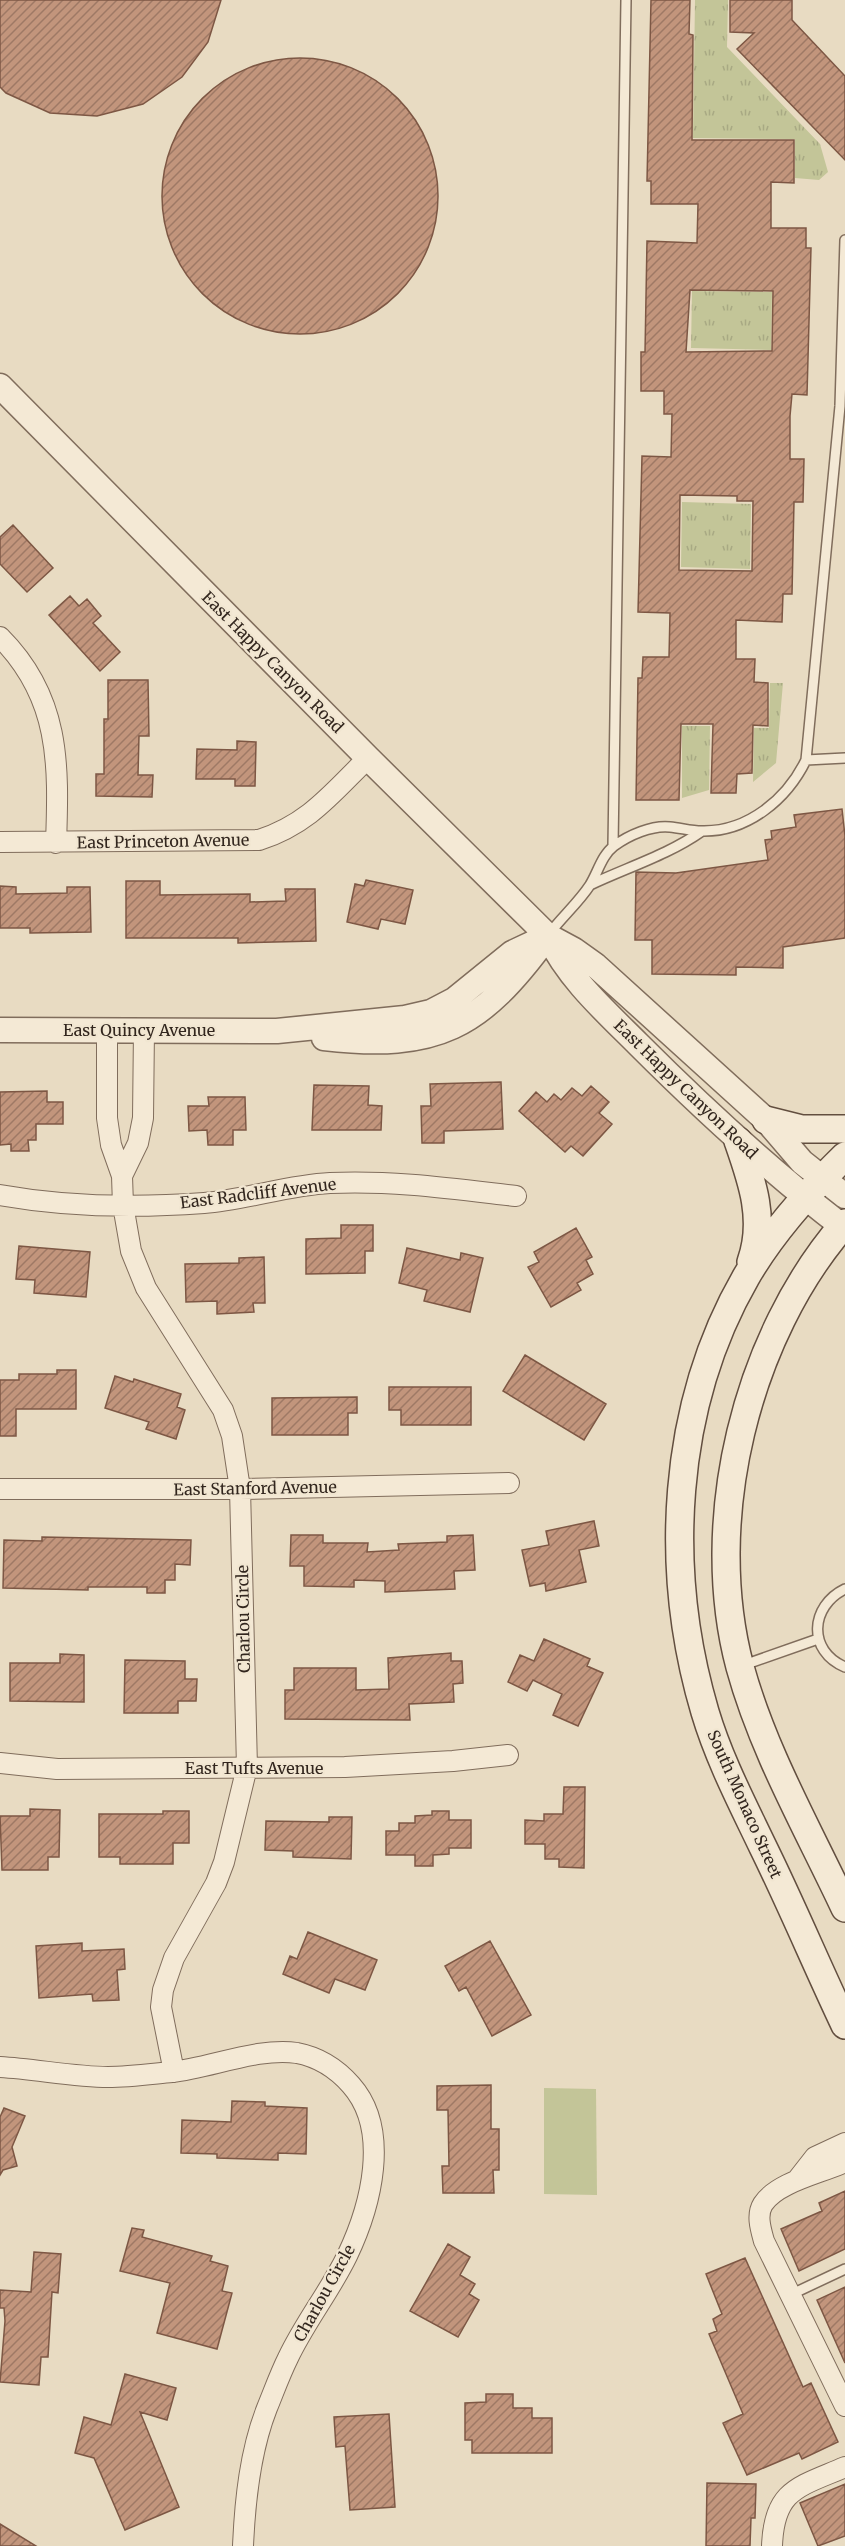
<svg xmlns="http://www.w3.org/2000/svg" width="845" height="2546" font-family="Merriweather,serif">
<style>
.grass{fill:url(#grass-tufts)}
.pitch{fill:#c3c598}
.building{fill:url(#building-hatch);stroke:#7d5744;stroke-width:1.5;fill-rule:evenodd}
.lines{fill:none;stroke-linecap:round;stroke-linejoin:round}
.service-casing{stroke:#806d5c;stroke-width:12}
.minor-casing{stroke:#806d5c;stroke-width:22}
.tertiary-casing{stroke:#806d5c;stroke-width:27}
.secondary-casing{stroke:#624e3f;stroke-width:30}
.service{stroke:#f4e9d5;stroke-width:9}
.minor{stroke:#f4e9d5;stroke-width:20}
.tertiary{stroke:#f4e9d5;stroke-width:24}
.secondary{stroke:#f4e9d5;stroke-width:27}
.labels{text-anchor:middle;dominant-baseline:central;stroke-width:4.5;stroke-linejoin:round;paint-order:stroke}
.street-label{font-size:16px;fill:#32261e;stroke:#f1e6d1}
</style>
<defs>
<pattern id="grass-tufts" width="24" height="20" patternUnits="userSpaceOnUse" patternTransform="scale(1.5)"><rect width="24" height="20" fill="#c3c598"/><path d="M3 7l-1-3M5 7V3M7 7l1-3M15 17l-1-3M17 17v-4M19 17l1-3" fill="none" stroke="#a8a983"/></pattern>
<pattern id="building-hatch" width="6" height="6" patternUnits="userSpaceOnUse" patternTransform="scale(1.5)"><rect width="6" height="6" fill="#c2957c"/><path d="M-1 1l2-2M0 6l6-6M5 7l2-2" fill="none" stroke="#9e7965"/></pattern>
</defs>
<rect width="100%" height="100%" fill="#e8dbc2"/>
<!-- grass -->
<path class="grass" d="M695,0H728L727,47L820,144L828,172L819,180L795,178V139L693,138Z
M692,291L772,292L771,350L691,348Z
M682,502L751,504L750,569L681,567Z
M770,683H783L776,763L753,782L754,728H769Z
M682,726H710L709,790L682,798Z"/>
<!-- pitch -->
<path class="pitch" d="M544,2088L596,2089L597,2195L544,2194Z"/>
<!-- building -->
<path class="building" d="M0,0H221L208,42L182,77L143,104L97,116L50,113L6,93L0,87Z
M651,0H690L689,34L693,35L692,140H794V183L771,182V228H806V248H811L807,395L792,394L790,416V459H804L803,502H794L792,594H783L782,622L736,620V659H755L754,682L768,683V726L753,725L752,773L737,774L736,793H711L713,724H681L679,800H636L638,678H642L643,657H669L670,613L638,612L642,456L671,457L672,414H664V391H641V352H645L647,241L697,243L698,204H651V181H647ZM690,290L773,291L772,351L686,352ZM680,495L737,496V501H753L752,571L679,570Z
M730,0H792V20L845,76V160L737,49L754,33L730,32Z
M162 196a138 138 0 1 1 276 0a138 138 0 1 1-276 0Z
M13,525L53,568L27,592L0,564V537Z
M70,596L79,606L87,599L101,616L93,623L120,652L100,671L49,615Z
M108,680H148L149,736H139L138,775H153L152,797L96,796V774H104V719H108Z
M237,741L256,742L255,786H235V779H196L197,749L237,750Z
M842,809L845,836V938L783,947V968L736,967V975L652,974V940H635L636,872L676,873L768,860L765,840L772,839L771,831L796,827L794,815Z
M366,880L413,890L405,924L381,919L378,929L347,922L355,884L364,886Z
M126,881H160V895L250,894V902L286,901L285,889H315L316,941L238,943V938H126Z
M0,886L16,887V894L67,893V887H90L91,932L30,933V928H0Z
M501,1082L503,1129L444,1131V1143H422L421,1106H431L430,1084Z
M314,1085L369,1086L368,1105L382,1106L381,1130H312Z
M591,1086L609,1102L599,1113L612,1124L583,1156L571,1146L565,1152L519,1111L536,1092L547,1102L554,1094L561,1100L572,1088L582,1096Z
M47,1091V1102H63V1124H36V1140H28L29,1151H11V1144L0,1145V1092Z
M208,1097H245L246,1130H233V1145H208L207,1130L189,1131L188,1106H209Z
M341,1225H373V1251H365V1273L306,1274V1239L341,1238Z
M576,1228L592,1257L586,1260L593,1274L577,1283L581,1290L551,1307L528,1267L539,1262L534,1252Z
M19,1246L90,1252L86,1297L34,1293L35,1280L16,1279Z
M407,1248L460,1260L461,1253L483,1258L470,1312L424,1301L427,1290L399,1283Z
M264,1257L265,1303H253L254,1312L217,1314V1301L186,1302L185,1264L239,1263V1258Z
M525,1355L606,1404L584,1440L503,1391Z
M57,1370H76V1409H16V1436H0V1380H19V1374H57Z
M115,1376L133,1382L134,1379L181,1394L177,1407L185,1410L176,1439L146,1429L149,1422L105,1408Z
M389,1387H471V1425H401V1410H389Z
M357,1397V1413H348V1435H272V1398Z
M594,1521L599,1546L579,1550L586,1582L546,1591L545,1583L530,1586L522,1550L549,1545L546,1531Z
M291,1535H323V1543H368L367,1552L399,1550L398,1544L447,1542V1536L473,1535L475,1570L454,1571L455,1589L385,1592V1581L354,1580V1587L304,1586V1566H290Z
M42,1537L191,1540L190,1565L175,1564V1580H165V1593H147V1587H88V1590L3,1588L4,1540L42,1541Z
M544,1639L590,1659L587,1666L603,1673L578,1726L553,1715L562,1694L533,1680L527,1691L508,1682L520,1655L534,1661Z
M451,1653V1661H462L463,1683L453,1684L454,1702L409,1704L410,1720L285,1719V1690H294V1668H356V1690L389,1689L388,1658Z
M60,1654L84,1655V1702L10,1701V1663H60Z
M125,1660L185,1661V1679H197L196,1701H178V1713H124Z
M564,1787H585L584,1868L559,1867V1859H545V1844H525V1820L544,1821V1814H563Z
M30,1809L60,1810L59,1857H48V1870H2L0,1816H30Z
M163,1811H189V1843H173V1864H120V1857H99V1814H163Z
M432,1811H449V1820H471V1848H449V1854L433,1855V1866H415V1855H386V1831H399V1823H415V1816L432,1815Z
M329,1817H352L351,1859L293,1857V1851L265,1850L266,1821L329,1822Z
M308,1932L377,1960L365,1990L335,1979L329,1993L283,1974L290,1956L297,1959Z
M490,1941L531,2015L492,2036L466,1987L459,1991L445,1966Z
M82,1943V1951L124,1949L125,1969L117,1970L119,2000L93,2001L92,1994L39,1998L36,1946Z
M491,2085V2129H499V2170H493L494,2193H443L442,2166H449L448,2110H437V2086Z
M232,2101L265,2102V2106L307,2108L306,2154L278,2153V2160L217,2158V2154L181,2153L182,2120L231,2122Z
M4,2108L25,2116L12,2147L17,2166L3,2170L0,2175V2117Z
M845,2191V2249L799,2271L781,2229L822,2211L819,2203Z
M132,2228L144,2230L142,2237L212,2256L210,2261L228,2266L222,2291L232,2293L217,2349L157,2333L170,2283L120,2271Z
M448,2244L470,2257L460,2275L475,2284L469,2294L479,2300L458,2337L410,2311Z
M34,2252L61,2254L58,2293L52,2292L48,2357H41L39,2385L0,2382L5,2321L4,2308H0V2290L31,2292Z
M745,2258L803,2387L811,2383L838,2442L802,2459L799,2453L747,2475L723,2423L743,2414L709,2334L717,2331L713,2319L722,2314L706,2274Z
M845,2287V2363L817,2300Z
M125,2374L176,2388L167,2420L140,2412L179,2507L125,2530L94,2458L75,2453L84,2417L111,2425Z
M486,2394H513V2408H532V2418H552V2453H472V2440H465V2403L486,2402Z
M389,2414L395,2507L350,2510L345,2446L336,2447L334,2417Z
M707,2483L756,2484L755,2518H751L750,2546H706Z
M845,2484V2536L818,2546L800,2503Z
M0,2524L36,2546H0Z"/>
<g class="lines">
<!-- service casing -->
<g class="service-casing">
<path id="service" d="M806,760L845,758
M613,846L626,0
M590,885C628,867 668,855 702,831
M549,934C562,917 579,902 590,885C598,872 602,855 614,846C629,835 652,825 670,827C681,828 691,831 702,831C748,832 787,799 806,760L840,406L845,240
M845,1589C810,1606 807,1651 845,1667
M741,1666L818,1639
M790,2295L845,2269"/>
</g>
<!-- minor casing -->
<g class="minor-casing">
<path id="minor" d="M0,637C60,697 59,763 56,843
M0,842L259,840C309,824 332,793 368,758
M107,1029V1118L111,1145L122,1176L123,1205L131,1251L146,1288L223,1410L232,1436L240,1489L247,1767L224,1862L216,1883L174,1958L163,1990L161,2007L174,2072
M122,1176L138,1143L143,1118L144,1029
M0,1195C67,1207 136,1208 204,1203C246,1200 287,1185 330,1183C392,1180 455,1189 516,1196
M0,1489H240L509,1483
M0,1763L57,1769L345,1767L453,1761L508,1755
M0,2067C35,2069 75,2077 108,2077C129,2077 151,2074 172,2072C210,2068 259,2047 297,2053C318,2057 337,2069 351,2085C391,2130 371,2206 347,2256C330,2291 305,2322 288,2358C280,2374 274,2391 267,2408C250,2451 245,2500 243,2546
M845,2162C822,2173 777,2182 763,2204C756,2215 761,2230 764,2241L845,2406
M797,2180L815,2157L845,2143
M772,2546C774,2489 799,2487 845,2467"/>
</g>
<!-- tertiary casing -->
<g class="tertiary-casing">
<path id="tertiary" d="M0,386L368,758L548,936L574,950L595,965L766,1120L802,1162L845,1196
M548,936C569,979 604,1010 638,1044C703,1109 769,1170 842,1226
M0,1030L277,1031L405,1018L431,1012L454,1000L512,953L548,936
M324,1038C437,1051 480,1028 546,938"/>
</g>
<!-- secondary casing -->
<g class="secondary-casing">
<path id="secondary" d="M766,1120L802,1129H845
M738,1141C752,1181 766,1220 751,1262
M845,1156C807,1193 772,1232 746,1277C671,1407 663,1570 705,1712C719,1759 742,1803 763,1847C792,1906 817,1966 845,2025
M845,1223C746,1336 701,1521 740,1667C763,1751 808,1829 845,1908"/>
</g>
<!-- service -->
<use href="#service" class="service"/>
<!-- minor -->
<use href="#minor" class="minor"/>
<!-- tertiary -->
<use href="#tertiary" class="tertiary"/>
<!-- secondary -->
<use href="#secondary" class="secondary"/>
</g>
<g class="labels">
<!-- street labels -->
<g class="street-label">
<text transform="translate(273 662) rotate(45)">East Happy Canyon Road</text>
<text transform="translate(163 841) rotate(-1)">East Princeton Avenue</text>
<text x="139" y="1030">East Quincy Avenue</text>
<text transform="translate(686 1089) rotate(44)">East Happy Canyon Road</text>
<text transform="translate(258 1193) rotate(-7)">East Radcliff Avenue</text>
<text transform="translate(255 1488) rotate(-1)">East Stanford Avenue</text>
<text transform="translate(243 1619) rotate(-91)">Charlou Circle</text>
<text x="254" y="1768">East Tufts Avenue</text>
<text transform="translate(745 1804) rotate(66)">South Monaco Street</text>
<text transform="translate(324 2293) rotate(-61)">Charlou Circle</text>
</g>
</g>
</svg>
